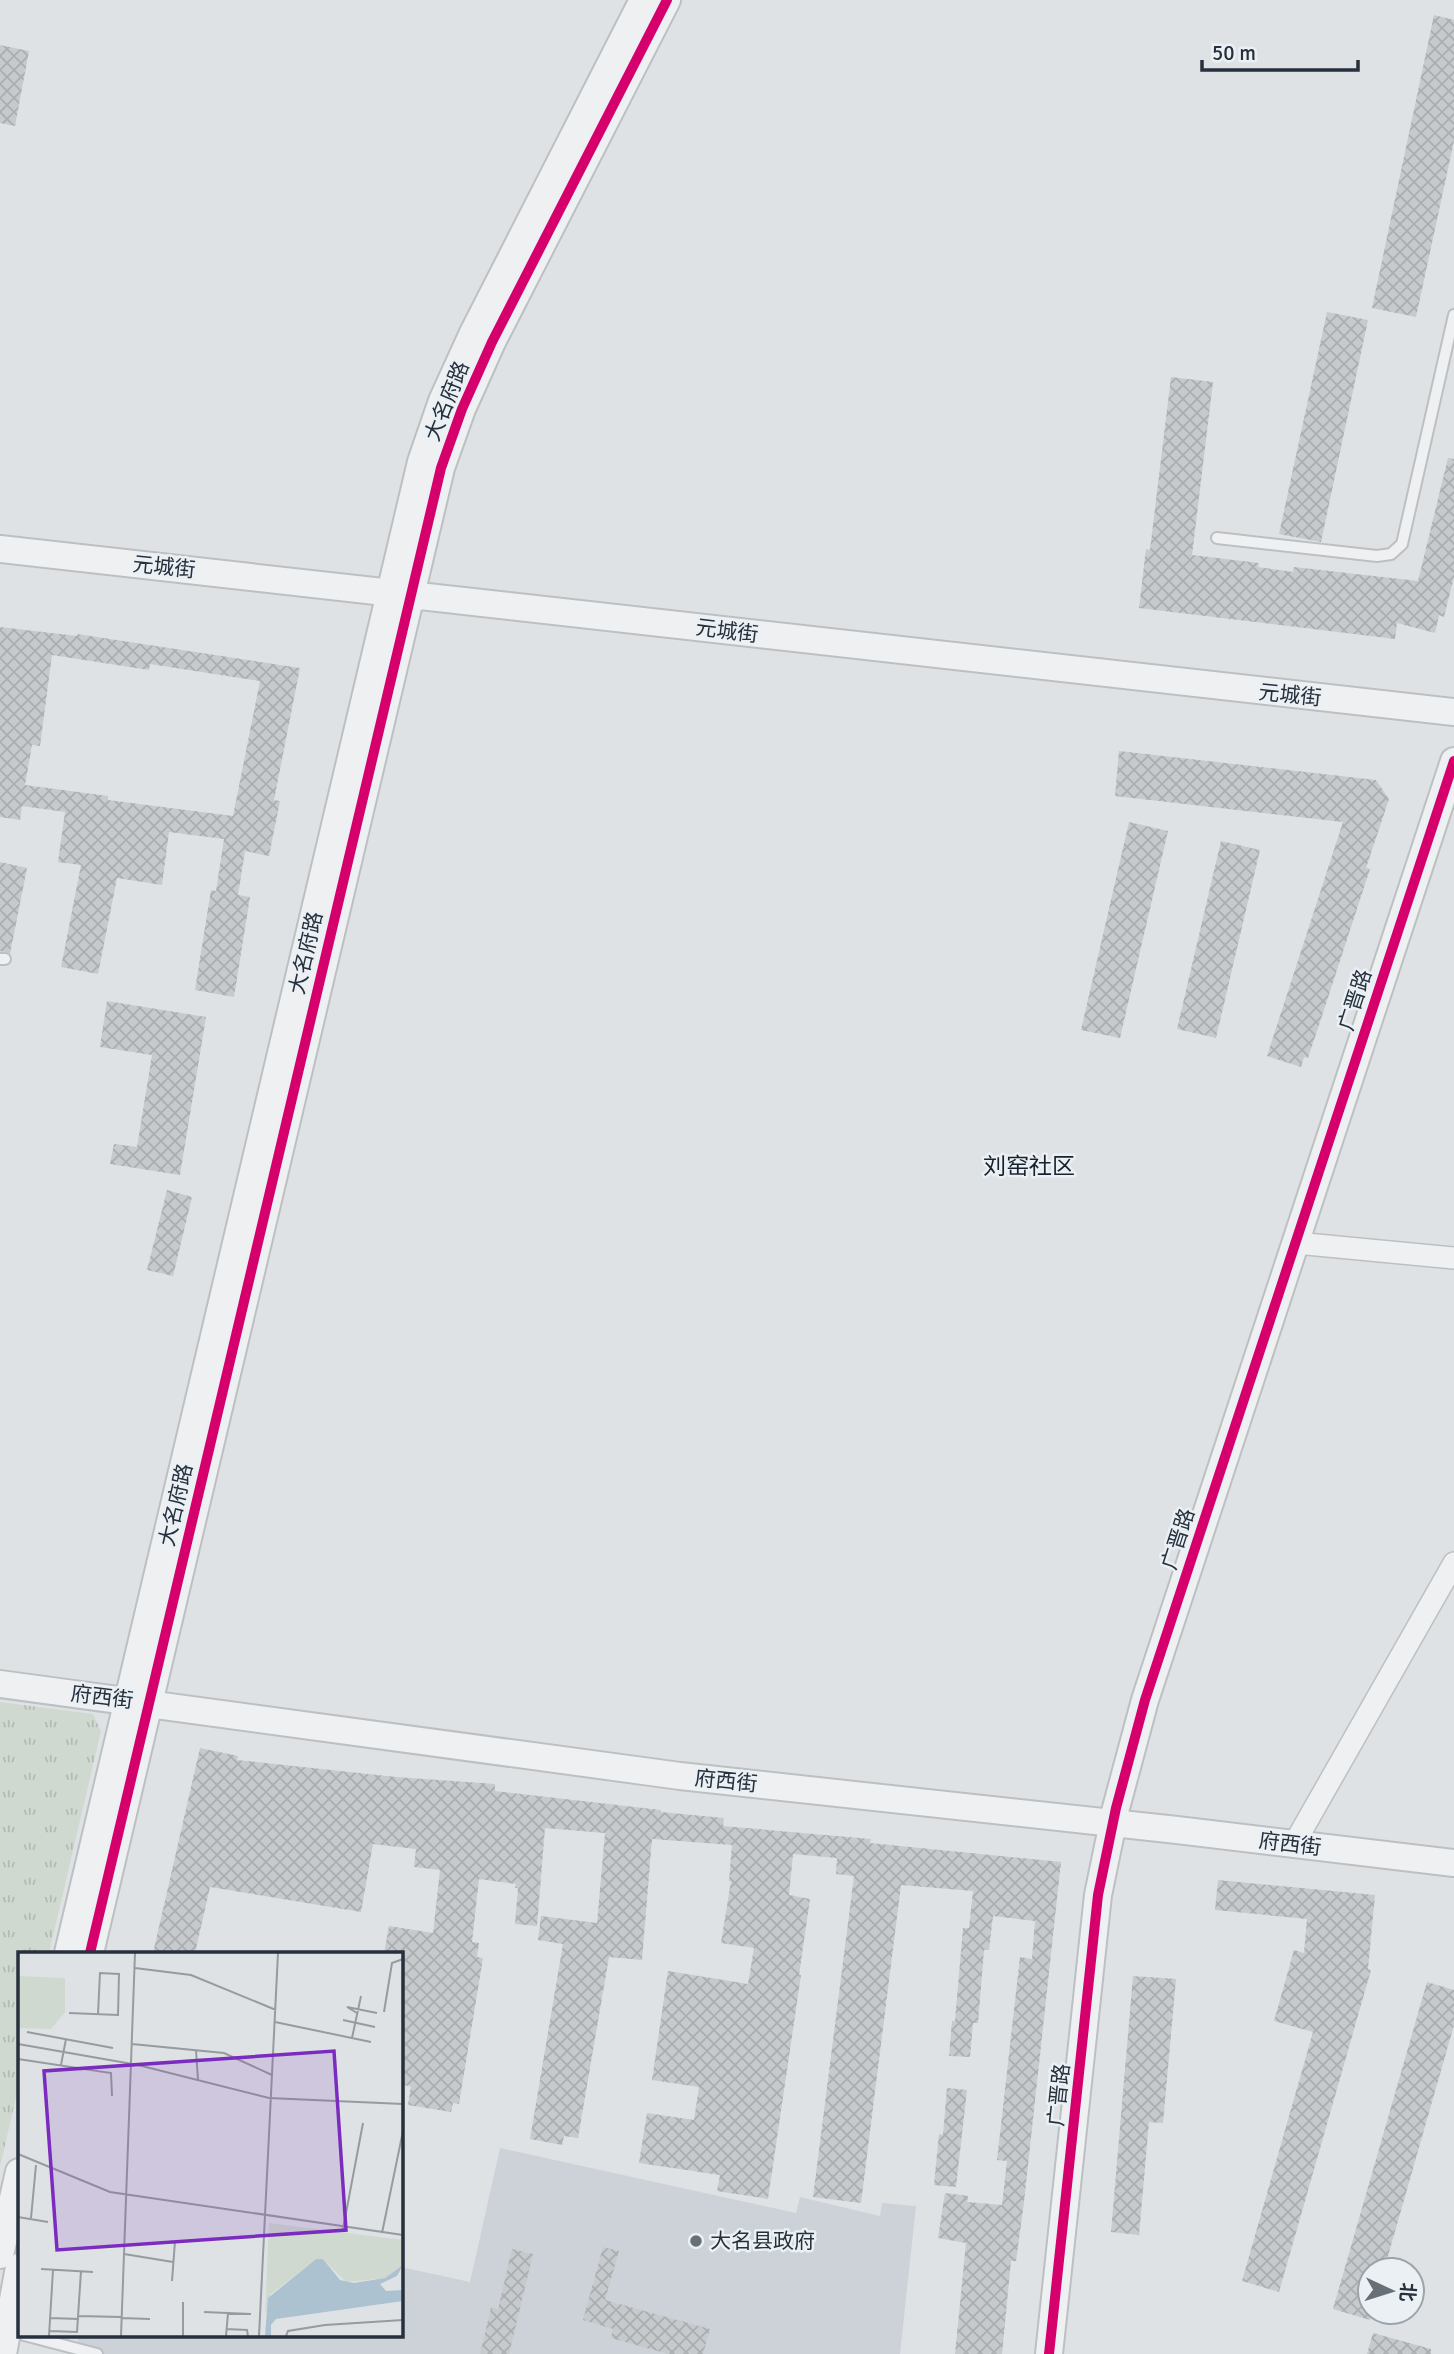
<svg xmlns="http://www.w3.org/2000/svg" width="1454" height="2354" font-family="Signika,'Noto Sans SC',sans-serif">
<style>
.built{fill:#ccd2d8}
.grass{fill:url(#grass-tufts)}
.building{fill:url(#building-cross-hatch);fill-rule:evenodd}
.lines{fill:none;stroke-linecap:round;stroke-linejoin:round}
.service-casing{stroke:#bdc0c2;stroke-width:14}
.minor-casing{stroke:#bdc0c2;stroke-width:24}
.tertiary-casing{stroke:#bdc0c2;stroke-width:30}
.service{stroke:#eef0f1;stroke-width:10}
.minor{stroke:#eef0f1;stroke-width:21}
.tertiary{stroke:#eef0f1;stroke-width:26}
.cycleway-casing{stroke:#ebf0f5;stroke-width:15}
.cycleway{stroke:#d6006c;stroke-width:10}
.poi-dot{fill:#676f77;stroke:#ebf0f5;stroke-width:2.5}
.labels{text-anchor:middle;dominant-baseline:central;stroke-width:5;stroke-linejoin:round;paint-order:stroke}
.street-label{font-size:21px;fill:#26313d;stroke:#ebf0f5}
.poi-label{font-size:21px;fill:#26313d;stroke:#ebf0f5;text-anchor:start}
.neighbourhood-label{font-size:23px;fill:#18222e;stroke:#ebf0f5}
.inset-road{fill:none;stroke:#959ba1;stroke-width:2}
.view{fill:#7b2cbf;fill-opacity:0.15;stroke:#7b2cbf;stroke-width:3.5}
.inset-edge{fill:none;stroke:#26313d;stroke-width:3.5}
</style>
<defs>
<pattern id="grass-tufts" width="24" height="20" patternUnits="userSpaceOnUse" patternTransform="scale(1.75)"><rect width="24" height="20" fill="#d0d9cf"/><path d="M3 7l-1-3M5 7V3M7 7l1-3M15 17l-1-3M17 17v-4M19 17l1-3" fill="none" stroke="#b2bbb3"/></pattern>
<pattern id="building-cross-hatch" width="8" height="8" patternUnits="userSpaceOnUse" patternTransform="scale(1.75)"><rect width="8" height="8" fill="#c7cacc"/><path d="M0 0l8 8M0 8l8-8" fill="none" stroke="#abaeb0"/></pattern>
</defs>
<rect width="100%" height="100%" fill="#dfe2e4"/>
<!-- built -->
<path class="built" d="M500,2148L796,2213L800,2197L880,2216L882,2203L916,2206L900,2354H75L79,2335H401V2267L470,2282Z"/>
<!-- grass -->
<path class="grass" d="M0,1702L93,1714L101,1731L49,1953H19V2084L0,2167Z"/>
<!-- building -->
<path class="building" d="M1434,15L1454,20V141L1416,317L1372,308Z
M0,45L29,51L15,126L0,123Z
M1327,312L1368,320L1321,542L1279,534Z
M1171,377L1213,382L1192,555L1259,563L1258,567L1293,572L1294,567L1418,581L1448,458L1454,459V577L1444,617L1439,615L1435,633L1397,623L1395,639L1139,608L1146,549L1150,550Z
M0,627L77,636V634L300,668L274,800L280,801L269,856L245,851L238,895L250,897L234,997L195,990L211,890L216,891L224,839L169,832L162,885L117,878L98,974L61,967L81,865L58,862L65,812L22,806L20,820L0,817ZM52,655L149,670L150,664L260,681L233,816L108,800V796L25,785L32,745L40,746Z
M1119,751L1376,780L1389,799L1366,868L1370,869L1319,1025L1308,1058L1304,1057L1301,1067L1267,1056L1343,822L1115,796Z
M1129,822L1168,831L1120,1038L1081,1030Z
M1221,841L1260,850L1216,1038L1177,1029Z
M0,862L27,868L10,954L0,951Z
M107,1001L206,1017L180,1175L110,1164L114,1144L137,1147L152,1055L100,1047Z
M167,1190L192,1197L173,1276L147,1270Z
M200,1748L238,1756L237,1760L396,1777L495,1784V1791L661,1810V1812L724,1818L723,1826L871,1839L870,1843L1061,1862L1024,2202L1016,2261H1011L1002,2354H955L966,2243L938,2238L945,2193L968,2196L967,2202L1002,2205L1007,2161L997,2160L1020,1957L1032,1959L1035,1921L993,1916L989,1950H984L978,2023H973L970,2057L949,2056L952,2021H955L963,1928H969L973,1891L901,1885L861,2203L813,2197L854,1876L836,1874L837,1858L793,1854L789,1895L810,1899L799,1975H801L768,2199L717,2191L720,2175L639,2163L647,2113L694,2120L699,2087L652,2080L668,1971L748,1984L754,1948L721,1943L731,1881H729L732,1845L652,1839L642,1960L609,1957L578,2138L564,2136L562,2145L530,2139L563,1944L538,1940L541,1916L597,1923L605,1833L545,1828L537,1926L515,1924L518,1888H515L516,1884L479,1879L472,1942L479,1943L477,1957L483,1958L459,2104L453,2103L451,2112L408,2105L411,2086L401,2085V1953H384L389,1926L433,1933L440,1870L414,1867L416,1849L373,1844L361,1912L210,1887L195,1953H153Z
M1218,1880L1375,1895L1368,1969L1371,1970L1279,2292L1242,2281L1313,2032L1274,2021L1294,1950L1304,1953L1307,1919L1215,1910Z
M1133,1976L1176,1979L1163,2123L1149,2122L1139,2235L1111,2232Z
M1427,1982L1454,1990V2025L1384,2270H1370V2320L1333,2309Z
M947,2088L967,2090L956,2187L934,2185L939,2134L943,2135Z
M603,2247L619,2251L605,2300L710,2329L703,2354H668L611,2338L613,2329L583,2320Z
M512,2249L533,2254L509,2354H480L491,2308L498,2309Z
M1373,2333L1431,2349V2354H1367Z"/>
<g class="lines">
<!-- service casing -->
<g class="service-casing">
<path id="service" d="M1217,538L1377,556L1391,554L1402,544L1454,315
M0,959H5
M24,2335L97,2354"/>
</g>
<!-- minor casing -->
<g class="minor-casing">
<path id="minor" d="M1296,1243L1454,1258
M1294,1844L1454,1563"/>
</g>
<!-- tertiary casing -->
<g class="tertiary-casing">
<path id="tertiary" d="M0,549C485,601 969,662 1454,712
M0,1684L680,1776L1177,1830L1454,1863
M68,1953L421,462L442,401L473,333L643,0
M90,1953L441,468L462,409L492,342L667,0
M0,2255L19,2172
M3,2354L19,2267
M1049,2354L1098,1895L1116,1808L1145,1700L1454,761"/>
</g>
<!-- service -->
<use href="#service" class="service"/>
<!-- minor -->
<use href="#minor" class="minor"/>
<!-- tertiary -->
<use href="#tertiary" class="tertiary"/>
<!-- cycleway casing -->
<g class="cycleway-casing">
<path id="cycleway" d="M90,1953L441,468L462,409L492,342L667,0
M1049,2354L1098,1895L1116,1808L1145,1700L1454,761"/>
</g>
<!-- cycleway -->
<use href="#cycleway" class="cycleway"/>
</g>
<!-- markers -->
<circle class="poi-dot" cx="696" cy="2241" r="7"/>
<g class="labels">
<!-- street labels -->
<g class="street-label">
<text transform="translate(447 401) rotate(-68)">大名府路</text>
<text transform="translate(164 567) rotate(6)">元城街</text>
<text transform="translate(727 631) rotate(7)">元城街</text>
<text transform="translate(1290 695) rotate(6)">元城街</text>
<text transform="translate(306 953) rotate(-77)">大名府路</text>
<text transform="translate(1355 1000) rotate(-72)">广晋路</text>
<text transform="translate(176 1505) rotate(-77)">大名府路</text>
<text transform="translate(1178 1539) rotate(-72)">广晋路</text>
<text transform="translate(102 1697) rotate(7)">府西街</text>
<text transform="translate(726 1781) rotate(6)">府西街</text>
<text transform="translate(1290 1844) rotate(7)">府西街</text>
<text transform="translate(1059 2095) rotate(-84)">广晋路</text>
</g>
<!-- poi labels -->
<g class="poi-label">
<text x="710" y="2241">大名县政府</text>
</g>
<!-- neighbourhood labels -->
<g class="neighbourhood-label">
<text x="1029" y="1166">刘窑社区</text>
</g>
</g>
<!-- overview -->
<g transform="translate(18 1952)">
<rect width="385" height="385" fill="#dfe2e4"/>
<path d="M251,271L385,288V313L367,326L328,330L305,307H298L253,342L247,364Z" fill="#d0d9cf"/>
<path d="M0,24L47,26V60L33,77L0,76Z" fill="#d0d9cf"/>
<path d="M298,307H305L322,328L336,331L367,326L385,313L379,324L362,332L368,339L385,338V349L258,367L253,373V384H247L250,346Z" fill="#acc2d0"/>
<path class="inset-road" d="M117,16L173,23L258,58M366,60L374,11L385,7M51,61L100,63L101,22L82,21L80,62M339,61L329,55L359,61M325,68L357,75M257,70L353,90M9,80L95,96M334,86L343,44M0,92L120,113L251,146L385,152M114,92L206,101L254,123M178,98L180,128M0,107L93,121L94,144M43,113L48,87M0,202L92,240L385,283M0,265L30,270M13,266L18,213M325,277L345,171M364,281L385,179M106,302L155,310M23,317L75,320M154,329L157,289M186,360L233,362M61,364L103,365M32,366L61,367M103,366L132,367M208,377L229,378L230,384M32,379L59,380L63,319M31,384L35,318M103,384L117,1M165,384V350M208,384L210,361M241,384L260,1M268,384L270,379L307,373L385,368"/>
<path class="view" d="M316,99L328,278L39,298L26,119Z"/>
<rect width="385" height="385" class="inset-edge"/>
</g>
<!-- north arrow -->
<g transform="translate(1391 2291) rotate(94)"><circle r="33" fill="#ebf0f5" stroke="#9ca4ab" stroke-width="2"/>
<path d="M0-5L12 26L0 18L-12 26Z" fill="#676f77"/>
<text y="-10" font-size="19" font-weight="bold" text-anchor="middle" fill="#26313d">北</text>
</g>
<!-- scale -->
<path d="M1202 60v10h156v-10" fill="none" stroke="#26313d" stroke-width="3.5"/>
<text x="1212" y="60" font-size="21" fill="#26313d" stroke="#ebf0f5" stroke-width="5" paint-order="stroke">50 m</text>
</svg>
